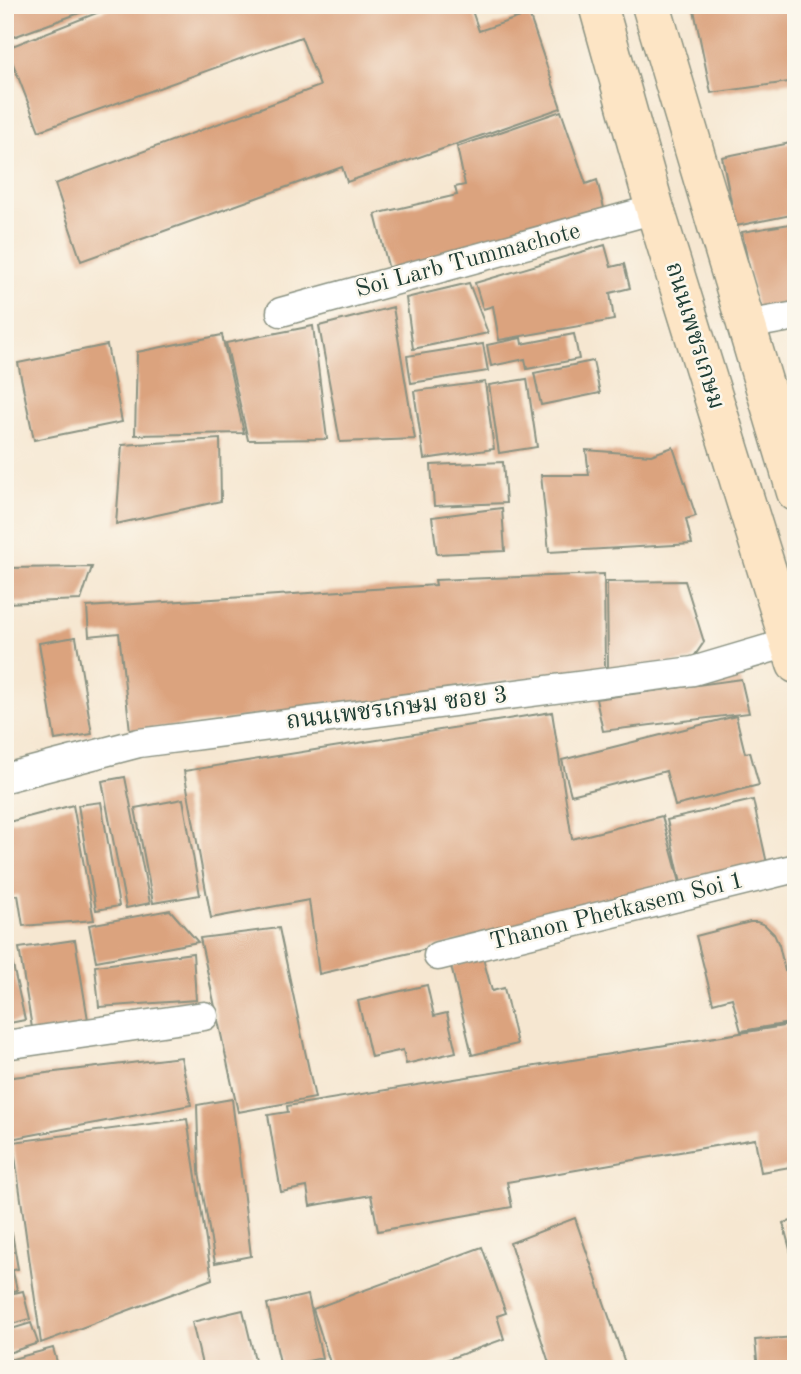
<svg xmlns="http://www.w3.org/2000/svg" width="801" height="1374" font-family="'Old Standard TT','Noto Serif Thai',serif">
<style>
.building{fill:#dba37e}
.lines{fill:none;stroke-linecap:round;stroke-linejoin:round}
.minor-casing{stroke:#8a9282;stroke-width:31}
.secondary-casing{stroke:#8a9282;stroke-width:41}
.minor{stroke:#fff;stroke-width:28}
.secondary{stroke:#fde5c5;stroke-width:38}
.labels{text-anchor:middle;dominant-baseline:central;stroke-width:5;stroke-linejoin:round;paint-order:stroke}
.street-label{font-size:24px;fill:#1f3d34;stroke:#fbf7ec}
</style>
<rect width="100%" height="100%" fill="#fbf7ec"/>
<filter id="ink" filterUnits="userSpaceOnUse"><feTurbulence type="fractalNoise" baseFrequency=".0143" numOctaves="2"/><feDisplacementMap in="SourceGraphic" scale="14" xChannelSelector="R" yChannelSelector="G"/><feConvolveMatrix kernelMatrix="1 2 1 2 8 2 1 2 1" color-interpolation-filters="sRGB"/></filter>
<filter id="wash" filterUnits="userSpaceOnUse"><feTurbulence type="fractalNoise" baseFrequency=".00686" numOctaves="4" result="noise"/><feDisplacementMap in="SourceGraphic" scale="28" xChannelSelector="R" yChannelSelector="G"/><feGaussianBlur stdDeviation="1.57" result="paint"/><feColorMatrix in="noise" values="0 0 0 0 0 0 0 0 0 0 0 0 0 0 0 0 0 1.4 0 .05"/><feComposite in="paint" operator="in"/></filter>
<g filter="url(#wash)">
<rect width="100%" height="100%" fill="#f6e7d1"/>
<g id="blocks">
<!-- building -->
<path class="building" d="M5,5H99V6L5,40Z
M117,5H470L479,31L529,14L561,108L347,182L342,167L81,261L55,184L320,86L301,37L39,131L7,48Z
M693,5H796V81L711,93Z
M561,111L586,184L597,180L604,208L601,219L389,270L375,214L457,195L455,187L465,185L457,147Z
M795,142L796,214L736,226L722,157Z
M796,223V302L757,310L742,232Z
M605,245L611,267L624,264L630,288L610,293L614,320L499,340L493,306L483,309L475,283Z
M469,283L488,333L413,349L406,298Z
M393,307L415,439L340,442L319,326Z
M313,326L327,439L248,440L226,343Z
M574,334L579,359L527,369L525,359L491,366L487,345L521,338L522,344Z
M222,335L244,433L135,435L137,352Z
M483,344L488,371L411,383L407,356Z
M107,345L122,422L34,440L18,363Z
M593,361L600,393L541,405L534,373Z
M527,379L537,447L499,453L489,385Z
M485,382L494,449L424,459L414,391Z
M220,439L221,501L116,524L122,445Z
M673,447L696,516L686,519L692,544L549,552L541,475H589L586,450L651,455Z
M503,462L506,503L434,506L431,465Z
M502,508L505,551L437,554L432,517Z
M92,567L81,600L5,603V568Z
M604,574L605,669L454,688L455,693L130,731L119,633L89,636L87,607L436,585L435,580Z
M685,581L704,642L691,661L608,670L607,582Z
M76,637L92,734L55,740L39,643Z
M741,679L749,713L603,731L596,699Z
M552,712L572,839L662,816L682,890L319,974L309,900L211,918L184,771Z
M736,716L745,753L750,752L759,785L675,806L666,771L571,795L562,760Z
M125,777L150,903L126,908L102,781Z
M183,799L200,895L153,903L135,808Z
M753,800L768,868L682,888L667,820Z
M101,802L119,906L96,910L78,805Z
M73,805L94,920L23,926L18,895L5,897V823Z
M170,910L198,942L96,961L89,925Z
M750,922H757L765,925L774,934L779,945L785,971L796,969V1022L741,1031L732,998L713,1003L696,936Z
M279,928L315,1098L238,1112L200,938Z
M75,940L89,1026L33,1034L19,948Z
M5,943H8L25,1020L5,1024Z
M193,953L196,1000L99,1007L95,966Z
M483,958L492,991L504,988L517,1044L472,1055L451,966Z
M427,985L434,1016L447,1013L456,1052L406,1064L403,1050L371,1057L358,1001Z
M796,1024V1166L761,1172L755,1139L507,1182L512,1207L378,1231L371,1195L310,1206L307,1187L281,1192L268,1115L288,1112L287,1106Z
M181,1057L191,1105L5,1140V1078Z
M232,1099L251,1256L215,1263L199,1172L197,1105Z
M187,1119L212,1279L41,1343L13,1142Z
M575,1218L627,1369H551L510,1243Z
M796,1220V1268H795L783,1223Z
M12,1233L18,1269L5,1272V1234Z
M482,1247L506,1313L497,1316L504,1339L421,1369H366L364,1365L353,1369H332L313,1309Z
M13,1272L17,1290L5,1293V1273Z
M23,1291L30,1319L5,1326V1295Z
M308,1295L322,1358L281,1367L267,1304Z
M243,1310L257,1368L203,1369L192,1322Z
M31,1323L38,1343L5,1354V1331Z
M796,1337V1369H758L755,1340Z
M53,1348L59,1369H5V1361Z"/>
</g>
</g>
<g filter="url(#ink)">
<use href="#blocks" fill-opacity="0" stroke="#8a9282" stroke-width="2"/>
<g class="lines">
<!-- minor casing -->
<g class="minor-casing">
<path id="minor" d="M281,312L655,209
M746,325L796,316
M5,778L139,743L693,671L788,643
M438,956L796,868
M5,1045L204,1016"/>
</g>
<!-- secondary casing -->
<g class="secondary-casing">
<path id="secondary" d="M598,5L655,209L796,664
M651,5L796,492"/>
</g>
<!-- minor -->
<use href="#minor" class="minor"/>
<!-- secondary -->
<use href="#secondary" class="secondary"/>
</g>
</g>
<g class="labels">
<!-- street labels -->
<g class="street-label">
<text transform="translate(468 261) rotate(-15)">Soi Larb Tummachote</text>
<text transform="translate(694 336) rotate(73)">ถนนเพชรเกษม</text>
<text transform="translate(397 709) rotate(-7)">ถนนเพชรเกษม ซอย 3</text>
<text transform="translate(617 912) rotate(-14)">Thanon Phetkasem Soi 1</text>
</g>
</g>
<!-- margin -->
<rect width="801" height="1374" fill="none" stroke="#fbf7ec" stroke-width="28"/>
</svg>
